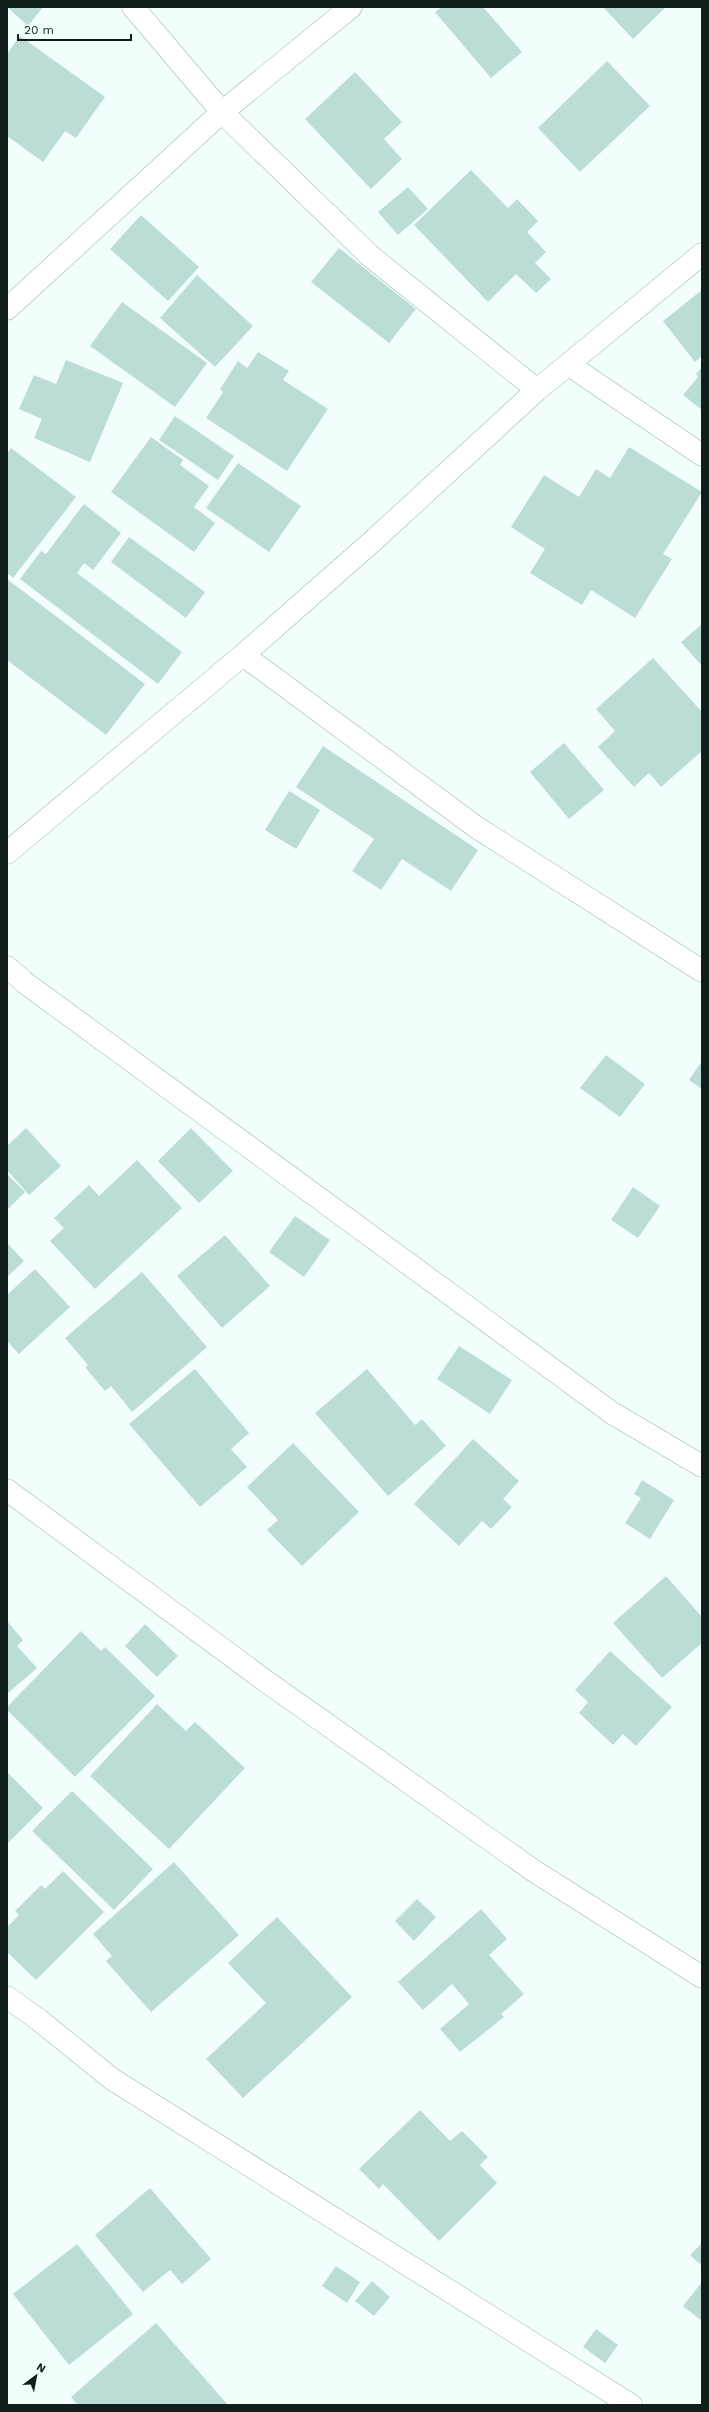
<svg xmlns="http://www.w3.org/2000/svg" width="709" height="2412" font-family="'Work Sans',sans-serif">
<style>
.building{fill:#bcddd7}
.lines{fill:none;stroke-linecap:round;stroke-linejoin:round}
.minor-casing{stroke:#97b7b1;stroke-width:23}
.minor{stroke:#fff;stroke-width:22}
</style>
<rect width="100%" height="100%" fill="#f1fefb"/>
<!-- building -->
<path class="building" d="M7,7H43L28,26Z
M442,7H483L522,52L491,78L435,12Z
M603,7H666L633,39Z
M20,36L105,97L76,138L65,131L43,162L7,136V54Z
M607,61L650,106L580,172L538,128Z
M355,72L402,122L384,139L402,159L371,189L305,119Z
M471,170L508,208L517,199L538,221L527,232L546,252L535,263L551,279L536,293L516,274L488,302L414,225Z
M408,187L428,209L398,235L378,212Z
M141,215L199,267L168,301L110,249Z
M339,248L416,309L389,343L311,282Z
M197,275L253,326L215,367L160,318Z
M702,290V356L695,362L663,321Z
M122,302L207,363L175,407L90,346Z
M258,352L289,371L283,380L328,409L287,471L206,418L223,392L220,389L238,361L247,368Z
M66,360L123,383L90,462L34,438L42,419L19,409L34,375L56,384Z
M702,367V410L683,395L698,377L696,374Z
M175,416L234,456L218,480L159,440Z
M151,437L183,460L180,465L209,486L194,507L215,523L194,552L111,492Z
M629,447L702,492L663,554L672,559L635,618L591,590L582,605L530,573L545,549L511,527L544,475L579,497L596,469L610,478Z
M11,448L76,497L13,578L7,573V454Z
M238,463L301,506L269,552L206,508Z
M84,504L121,533L93,570L84,563L77,573L182,652L158,684L20,579L41,551L46,554Z
M129,537L205,592L186,618L111,562Z
M7,579L145,684L106,735L7,660Z
M702,624V666L681,642Z
M653,658L702,712V751L661,787L649,773L634,787L598,747L615,731L596,709Z
M564,743L604,790L569,819L530,772Z
M323,746L478,850L451,891L402,859L381,890L352,871L374,839L296,787Z
M289,791L320,810L296,849L265,830Z
M606,1055L645,1084L620,1117L580,1088Z
M702,1061V1089L689,1080Z
M26,1128L61,1166L29,1195L7,1170V1146Z
M191,1128L233,1171L199,1203L158,1161Z
M137,1160L182,1208L95,1289L50,1241L64,1228L54,1218L89,1185L99,1196Z
M7,1174L25,1192L7,1210Z
M633,1187L660,1206L638,1238L611,1220Z
M295,1216L330,1240L304,1277L269,1252Z
M225,1235L270,1286L222,1328L177,1276Z
M7,1243L24,1261L7,1277Z
M35,1269L70,1307L19,1354L7,1341V1295Z
M142,1272L207,1347L132,1412L111,1386L105,1391L85,1367L88,1365L65,1338Z
M459,1346L512,1380L490,1414L437,1379Z
M195,1369L249,1433L231,1449L247,1467L200,1507L129,1424Z
M367,1369L415,1425L422,1419L446,1446L388,1496L315,1413Z
M473,1439L519,1481L503,1499L512,1507L491,1529L482,1521L459,1546L414,1504Z
M293,1443L359,1512L302,1566L267,1530L278,1520L247,1487Z
M642,1480L674,1500L650,1539L625,1523L641,1498L634,1494Z
M666,1576L702,1617V1643L662,1678L613,1623Z
M7,1621L23,1640L17,1646L37,1668L7,1694Z
M145,1624L178,1656L157,1677L125,1646Z
M81,1631L101,1651L105,1647L155,1696L75,1777L7,1710V1707Z
M610,1651L672,1707L636,1746L623,1734L613,1745L579,1713L588,1702L575,1690Z
M157,1704L186,1731L195,1722L245,1768L169,1849L90,1776Z
M7,1772L43,1808L7,1844Z
M72,1791L153,1869L114,1910L32,1831Z
M174,1862L239,1935L151,2012L106,1961L112,1956L93,1934Z
M63,1871L104,1912L36,1980L7,1952V1927L19,1915L15,1911L41,1885L45,1889Z
M417,1899L436,1917L414,1941L395,1921Z
M481,1909L507,1939L489,1955L524,1994L501,2014L504,2017L460,2052L440,2029L469,2004L452,1984L423,2010L398,1982Z
M277,1917L352,1997L243,2098L206,2059L266,2003L228,1963Z
M420,2110L450,2141L462,2131L488,2157L480,2165L497,2183L439,2241L383,2184L379,2189L359,2169Z
M150,2188L211,2259L182,2284L170,2270L143,2292L95,2235Z
M702,2243V2266L690,2255Z
M77,2244L133,2314L69,2365L13,2294Z
M336,2266L360,2282L347,2303L322,2286Z
M372,2281L390,2297L374,2316L355,2301Z
M702,2282V2321L683,2306Z
M156,2323L228,2405H78L71,2397Z
M596,2329L618,2345L605,2363L583,2347Z"/>
<g class="lines">
<!-- minor casing -->
<g class="minor-casing">
<path id="minor" d="M133,7L222,112L369,255L537,390
M7,309L222,112L351,7
M569,365L702,455
M243,655L476,827L702,971
M7,853L243,655L375,539L537,390L702,254
M7,967L24,982L612,1413L702,1466
M7,1490L260,1677L534,1871L702,1977
M7,1997L39,2020L112,2079L631,2405"/>
</g>
<!-- minor -->
<use href="#minor" class="minor"/>
</g>
<!-- border -->
<rect width="709" height="2412" fill="none" stroke="#121e1c" stroke-width="16"/>
<!-- north arrow -->
<g transform="translate(36 2376) rotate(32)" stroke="#f1fefb" stroke-width="3" paint-order="stroke">
<path d="M0-3L7 15L0 10L-7 15Z" fill="#121e1c"/>
<text y="-6" font-size="11" font-weight="bold" text-anchor="middle" fill="#121e1c">N</text>
</g>
<!-- scale -->
<path d="M18 34v6h113v-6" fill="none" stroke="#121e1c" stroke-width="2"/>
<text x="24" y="34" font-size="12" fill="#121e1c" stroke="#f1fefb" stroke-width="3" paint-order="stroke">20 m</text>
</svg>
